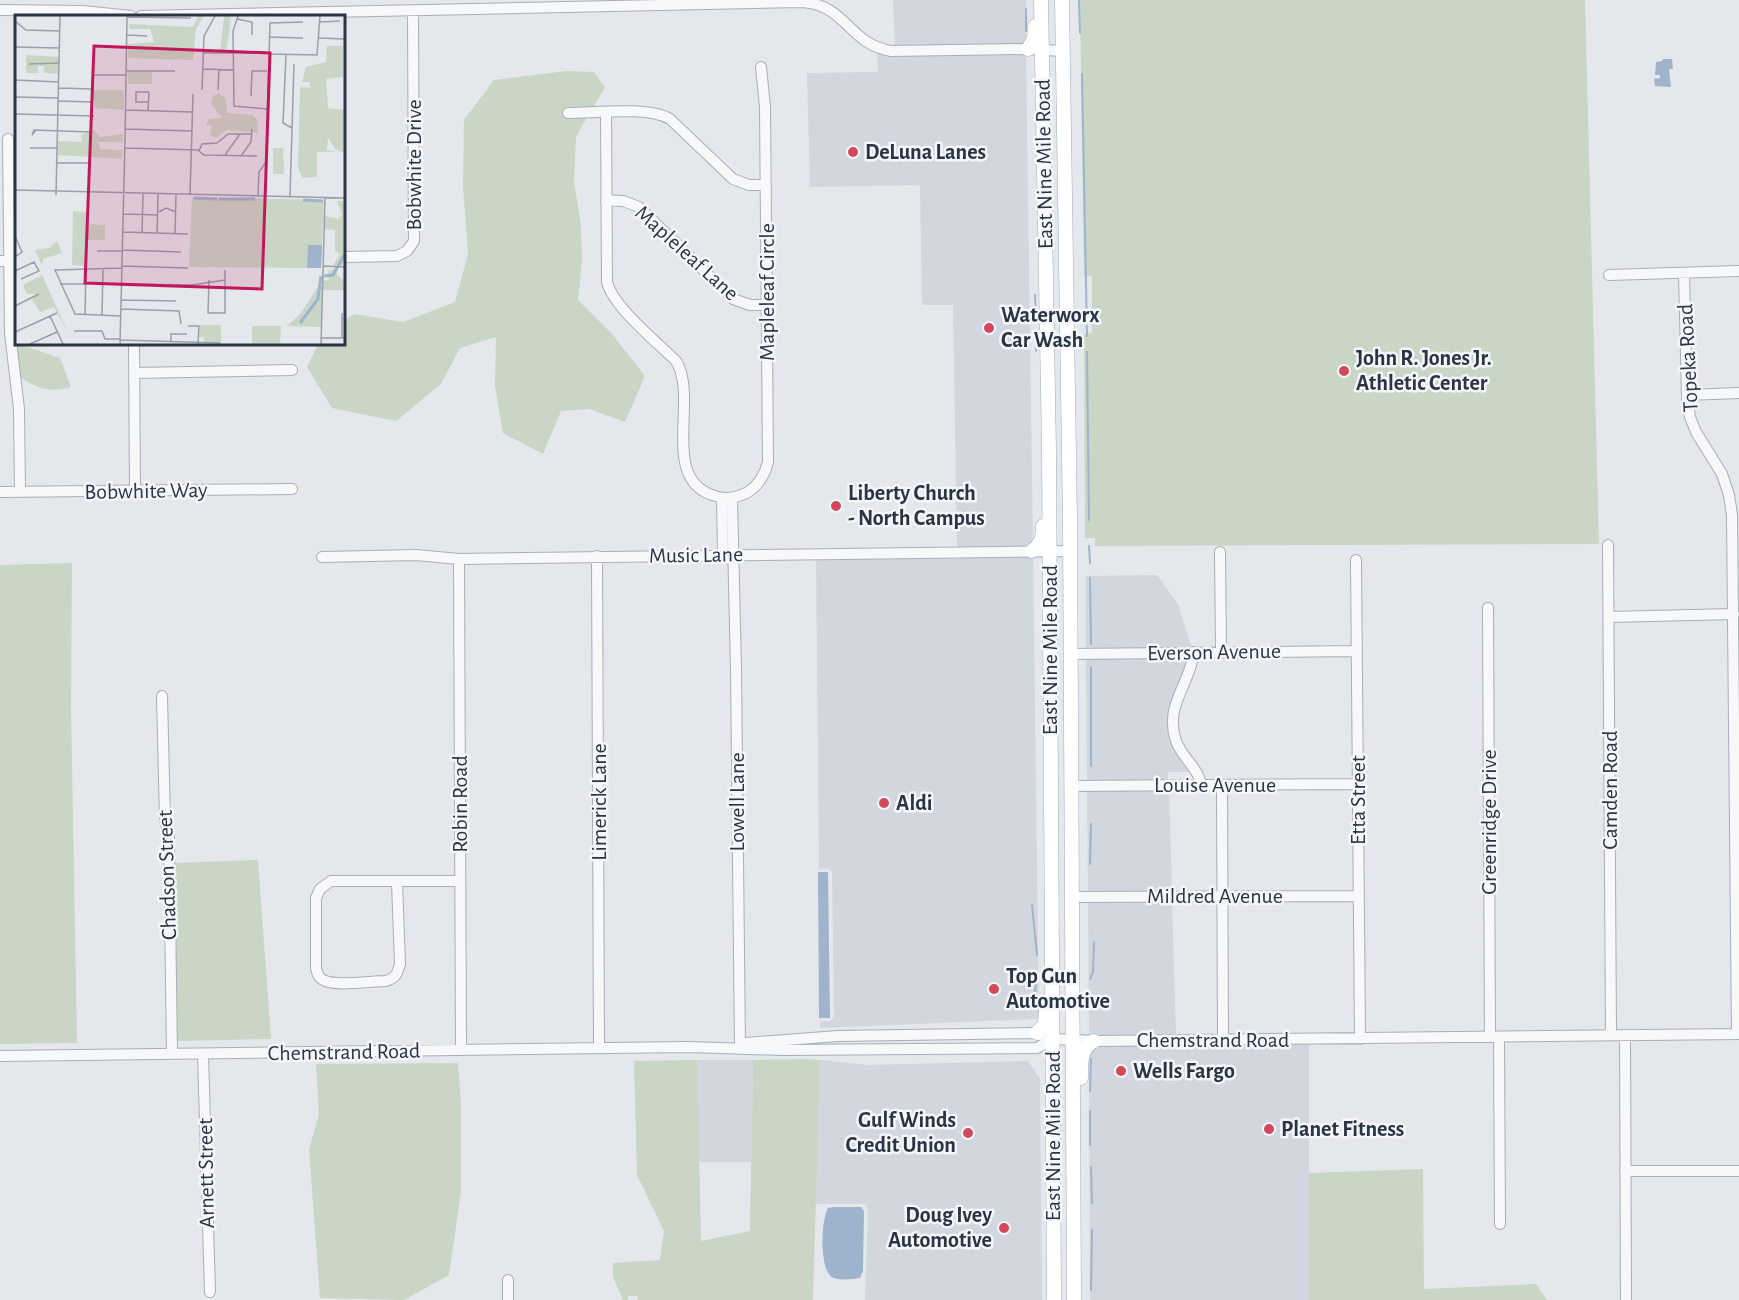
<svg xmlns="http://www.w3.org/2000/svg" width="1739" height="1300" font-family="'Alegreya Sans',sans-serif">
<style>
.built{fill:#d2d6de}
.green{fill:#c9d6c5}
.water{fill:#9fb4cc}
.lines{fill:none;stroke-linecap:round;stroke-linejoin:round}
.stream{stroke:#9fb4cc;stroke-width:2}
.minor-casing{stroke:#a9aeb7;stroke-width:12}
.major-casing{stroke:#a3abb8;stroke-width:15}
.minor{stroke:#f7f8fa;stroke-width:10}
.major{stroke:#fff;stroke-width:14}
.poi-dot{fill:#d1495b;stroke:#f4f6f9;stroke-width:2}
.labels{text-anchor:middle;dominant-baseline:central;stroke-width:5;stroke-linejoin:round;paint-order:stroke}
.poi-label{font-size:22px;font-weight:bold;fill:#2b3445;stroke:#f4f6f9;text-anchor:start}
.street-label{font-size:22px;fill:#2b3445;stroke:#f4f6f9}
.inset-river{fill:none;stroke:#9fb4cc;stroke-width:3}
.inset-road{fill:none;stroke:#9a9fa9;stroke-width:1.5}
.view{fill:#c2185b;fill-opacity:0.15;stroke:#c2185b;stroke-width:3}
.inset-edge{fill:none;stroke:#2b3445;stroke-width:3}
</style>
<rect width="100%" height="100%" fill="#e4e7ec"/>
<!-- built -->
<path class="built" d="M893,0H1026V45L895,46Z
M877,52L1026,53L1033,547L957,548L953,305H922L920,185L810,187L807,73L878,72Z
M1033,555L1039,1019L820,1028V1021H830L834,1018L832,872L828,868L819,869L816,558L957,559V556Z
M1157,575L1178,604L1192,648L1086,650V576Z
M1189,656L1173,695L1168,717L1171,742L1177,754L1190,772H1168V781H1087L1086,658Z
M1169,789L1172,893H1088L1087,790Z
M1088,901H1172L1176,1034L1089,1036Z
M1089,1044H1309V1300H1090Z
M697,1060H753L751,1162H699Z
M820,1060L867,1065L1028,1061L1040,1079L1042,1300H865L868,1211L865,1204H815Z"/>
<!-- green -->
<path class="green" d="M1080,0H1585L1599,544L1095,546V538H1085L1084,334L1092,333V276H1084Z
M566,71L594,72L605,87L592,109H563V117H587L576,137L574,182L581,225L582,261L578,300L612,334L645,376L625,422L589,409L561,411L543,454L503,433L495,386L496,337L460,348L441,384L396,421L332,408L307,367L318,344H344V320L355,314L403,322L455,302L468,254L463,186L464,120L494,80Z
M16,343L60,358L71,387C51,393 38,389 20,377Z
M72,563L71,707L77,1043L0,1044V565Z
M258,860L271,1039L177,1041L174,863Z
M807,1059L820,1060L813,1300H638L637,1296H628V1300H623L613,1277V1263L660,1260L664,1231L637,1175L634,1061L697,1060L701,1241L750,1231L753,1060Z
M458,1063L461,1102V1192L449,1275L404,1300L320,1298L309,1149L319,1115L316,1064Z
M1423,1169L1424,1289L1536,1284L1547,1300H1309V1173Z"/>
<!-- water -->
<path class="water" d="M1663,59H1672L1673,69H1669L1671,87L1655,86L1654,79L1660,78V75H1655L1656,62L1662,61Z
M818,872H828L830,1018H819Z
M834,1207H861L864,1211L863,1271L860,1278C852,1279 838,1281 832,1277C819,1268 821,1220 828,1208Z"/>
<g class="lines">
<!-- stream -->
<path class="stream" d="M1079,0L1080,33
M1026,9V31
M1082,74L1087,336
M1035,295L1036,317
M1036,338V351
M1087,352L1089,520
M1089,546L1090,563
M1090,578L1091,644
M1091,766V667
M1090,864L1091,824
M1032,905L1037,955
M1090,979L1093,972L1094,942
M1034,997L1036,984
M1090,1091L1091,1059
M1090,1111V1145
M1091,1167L1092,1203
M1091,1290L1092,1230"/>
<!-- minor casing -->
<g class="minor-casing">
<path id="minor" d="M0,10L83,11L131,16
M141,16L803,2C848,6 847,43 891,51L1025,49L1063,51
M568,113C595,113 648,106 670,119L733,179L749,185H766
M606,113L607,282C614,308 656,341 676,361C699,398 660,477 712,495C724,500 737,498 748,492C759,485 765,474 768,462L765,107L761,67
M8,139L10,333L19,409L20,492
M606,200L623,201L639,207L733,299L750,305H767
M344,257L397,256L407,251L414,241L413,11
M0,261H16
M1684,273L1687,398L1690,417L1696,432L1722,474L1729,495L1732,515L1737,1034
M1609,275L1739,271
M134,344L135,491
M135,373L292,370
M1687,395L1739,393
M0,492L292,489
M722,498L723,554
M732,498L736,669L740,1048
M1608,545L1611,1035
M1220,552L1221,652
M597,556L599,1048
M322,557L416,555L459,559L1070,551
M459,559L461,1050
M1356,560L1360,1039
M1488,608L1490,1037
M1609,617L1734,614
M1194,652C1190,685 1164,705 1176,741C1182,758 1199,768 1201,785
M1071,654L1357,651
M162,696L165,820L169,838L172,1054
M1222,785L1223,1039
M1071,786L1358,784
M397,882L400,964C397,974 396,978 386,981C371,981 335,987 323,980C318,977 317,973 316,968V898L320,889L331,881H460
M1072,897L1359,896
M1625,1035L1626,1300
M1499,1037L1500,1224
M746,1043L838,1036L1037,1033L1052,1039L1098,1041L1739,1034
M203,1054L210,1292
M0,1056L689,1047L783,1050L1037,1048L1052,1039
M1625,1171H1739
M508,1300V1280"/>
</g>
<!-- major casing -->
<g class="major-casing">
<path id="major" d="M1041,0L1049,450L1054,1300
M1062,0L1070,521L1074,1300
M1028,49L1034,39L1035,26
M1032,551C1041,544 1043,538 1043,526
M1037,1033L1045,1024L1046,1011
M1081,1078C1081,1064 1080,1047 1094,1041"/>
</g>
<!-- minor -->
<use href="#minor" class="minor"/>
<!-- major -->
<use href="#major" class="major"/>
</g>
<!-- markers -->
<g class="poi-dot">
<circle cx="853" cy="152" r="6"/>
<circle cx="989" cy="328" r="6"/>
<circle cx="1344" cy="371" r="6"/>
<circle cx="836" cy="506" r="6"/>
<circle cx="884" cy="803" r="6"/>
<circle cx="994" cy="989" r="6"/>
<circle cx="1121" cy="1071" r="6"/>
<circle cx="1269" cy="1129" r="6"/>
<circle cx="968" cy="1133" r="6"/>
<circle cx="1004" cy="1228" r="6"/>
</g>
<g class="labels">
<!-- poi labels -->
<g class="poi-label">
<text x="865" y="152">DeLuna Lanes</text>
<text x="1001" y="315">Waterworx<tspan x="1001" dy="25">Car Wash</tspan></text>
<text x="1356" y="358">John R. Jones Jr.<tspan x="1356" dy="25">Athletic Center</tspan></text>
<text x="848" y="493">Liberty Church<tspan x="848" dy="25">- North Campus</tspan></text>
<text x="896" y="803">Aldi</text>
<text x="1006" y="976">Top Gun<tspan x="1006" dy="25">Automotive</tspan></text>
<text x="1133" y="1071">Wells Fargo</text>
<text x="956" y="1120" text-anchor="end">Gulf Winds<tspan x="956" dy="25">Credit Union</tspan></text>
<text x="1281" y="1129">Planet Fitness</text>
<text x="992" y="1215" text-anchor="end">Doug Ivey<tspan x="992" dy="25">Automotive</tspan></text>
</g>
<!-- street labels -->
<g class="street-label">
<text transform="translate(1044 164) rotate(-91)">East Nine Mile Road</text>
<text transform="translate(414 165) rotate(-90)">Bobwhite Drive</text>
<text transform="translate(687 253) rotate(42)">Mapleleaf Lane</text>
<text transform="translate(767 292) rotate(-90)">Mapleleaf Circle</text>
<text transform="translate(1688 358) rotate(-93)">Topeka Road</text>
<text transform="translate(146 491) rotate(-1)">Bobwhite Way</text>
<text transform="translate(696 555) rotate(-1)">Music Lane</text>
<text transform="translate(1050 650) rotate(-90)">East Nine Mile Road</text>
<text transform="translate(1214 652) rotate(-1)">Everson Avenue</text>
<text x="1215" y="785">Louise Avenue</text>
<text transform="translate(1610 790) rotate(-90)">Camden Road</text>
<text transform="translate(1358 800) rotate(-90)">Etta Street</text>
<text transform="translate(599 802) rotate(-90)">Limerick Lane</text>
<text transform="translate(737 802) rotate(-90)">Lowell Lane</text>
<text transform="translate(460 804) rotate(-90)">Robin Road</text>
<text transform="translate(1489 822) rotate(-90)">Greenridge Drive</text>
<text transform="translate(167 875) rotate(-92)">Chadson Street</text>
<text x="1215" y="896">Mildred Avenue</text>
<text x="1213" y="1040">Chemstrand Road</text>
<text transform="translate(344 1052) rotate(-1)">Chemstrand Road</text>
<text transform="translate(1053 1136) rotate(-90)">East Nine Mile Road</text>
<text transform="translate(206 1173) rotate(-91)">Arnett Street</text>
</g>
</g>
<!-- overview -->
<g transform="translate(15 15)">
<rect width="330" height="330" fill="#e4e7ec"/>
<path d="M183,1H189L181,14L178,45L113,43V29L139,27L135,14H115L114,9L178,12ZM209,1H216L212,33L205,37ZM312,31H328V62L311,64L313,93L330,95V138L320,134L313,123L312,135L323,137H302V162L287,163L283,152L285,72L295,73V67H287L291,52L311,47ZM11,40L44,42V59L29,58V51H23V58H11ZM113,57H137V69H113ZM77,75H109V95L80,93ZM204,78L211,84L212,98L237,100L242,104L243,118L212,115L201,123L195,120L197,112L191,109L194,104L207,103L196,89L198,81ZM79,115L85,122L108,119V127H83L85,134L108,135L107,144L43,140V126L67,127L66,120ZM258,133H268L269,159H258ZM177,182L309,185L306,253L174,252ZM322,186H330V245L327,252L318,250L325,239L320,236V215L309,214L310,201L324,204L327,200ZM58,196L71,197V209L90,210V225H73L69,251L57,250ZM42,226L47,238L28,244L27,251L20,235L34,233ZM322,253V260L330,266V275H308V266L314,265L313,256ZM27,260L54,320L39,292L25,297L17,285L22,279H12L8,270ZM303,272H307L306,312L272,311L285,299ZM185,310H206V329L189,328V322H184ZM237,311H266L265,329H237Z" fill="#c9d6c5"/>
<path d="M293,230H307L306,253H292Z" fill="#9fb4cc"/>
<path class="inset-river" d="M179,183L202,184M204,184H240M288,185L308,186M309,261L318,260L330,239M285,308L303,284L306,261"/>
<path class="inset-road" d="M223,1L218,16L219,91L252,94M112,2L176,3M222,4L237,7V20M0,6L11,15L45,16M305,7L325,6M112,20L132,21M254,22L288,23M304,23L330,24M0,32L45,33M188,38H236M254,39L302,40L305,1M271,40L268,108L277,113M14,49L45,48M188,54L219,55M111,56H160M79,60H111M0,65L44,67M44,73L77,74M187,75L189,21L200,1M203,75L204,54M236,81L237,56H252M0,82L44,83M44,86L76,87M110,95L177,97M133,96L134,78L133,77H121V87H134M0,99L79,101M110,114L177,116M21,115L17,120L19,115L76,117M237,119H213L202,128L187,129L184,136L189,140L242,141M110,127L112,1M15,133H43M110,133L184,135M210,140L225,119M226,141L236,127L237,114M42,148H74M0,175L330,183M41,180L45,1M175,180L178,79M243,181L244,157L251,147L255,8L288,7M275,181L279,49M144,197L151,193L161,197M108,199L143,200M108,217L173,219M127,218L128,179M142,218L143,179M160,219L161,180M0,221L7,237L0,242M107,235L166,237M82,236H107M107,251L173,253M308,251L330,252M0,256L19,247L24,256L6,264M194,265L193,298H210V255M45,269H70M107,269L177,270L210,265M106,285L161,286M0,291L24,279M106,294L164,296L166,309M327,298V323M70,300L71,252M35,301L48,329M87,301L88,253M106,301L60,299L40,255L107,253M173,311H184L183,329M59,316H87L90,324H105M0,317L42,298M306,323H330M105,325L205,328M156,327V319H172M15,329L42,317M105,329L110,126M306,329L310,183"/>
<path class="view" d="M79,31L255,38L247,274L70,268Z"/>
<rect width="330" height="330" class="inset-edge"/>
</g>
</svg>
